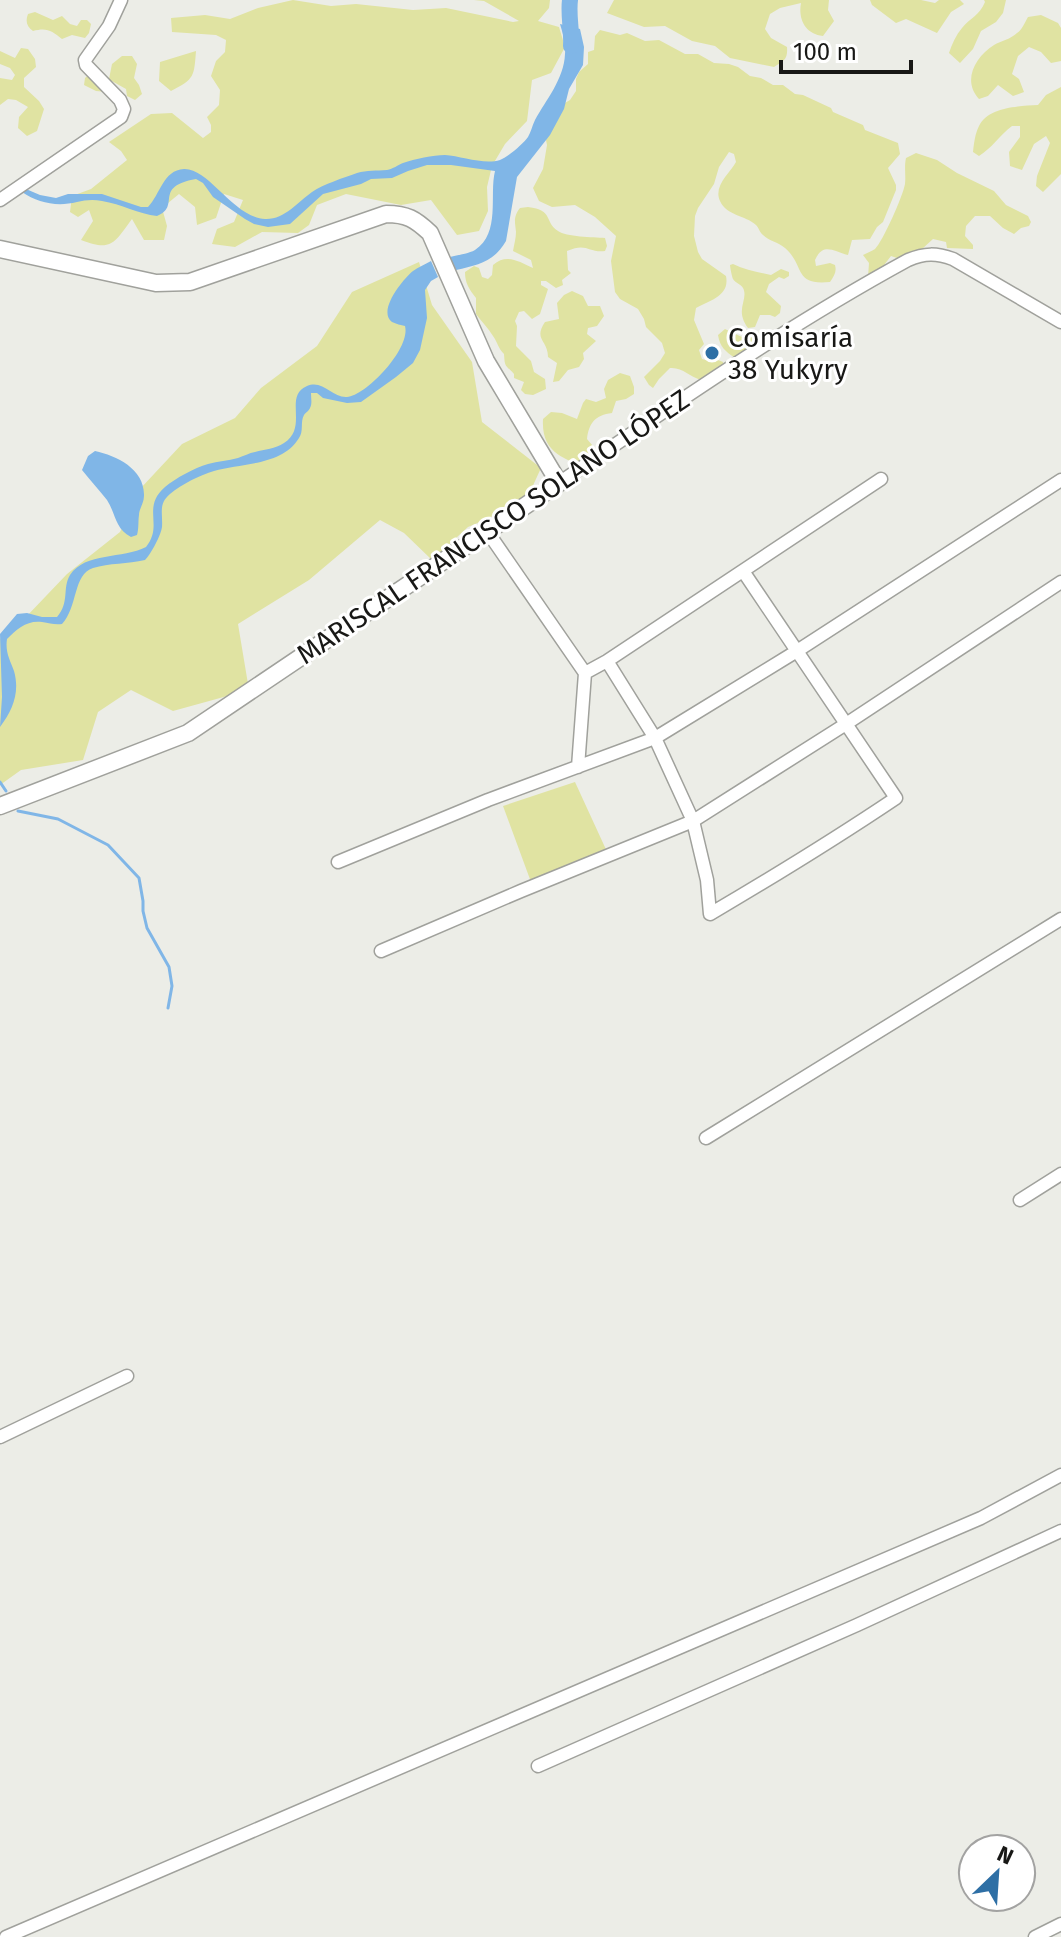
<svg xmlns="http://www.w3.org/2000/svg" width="1061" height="1937" font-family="'Fira Sans',sans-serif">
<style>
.green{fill:#e0e3a2}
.water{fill:#80b6e7}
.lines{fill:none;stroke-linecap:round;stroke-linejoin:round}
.stream{stroke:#80b6e7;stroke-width:3}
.river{stroke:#80b6e7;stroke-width:16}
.minor-casing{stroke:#a0a19c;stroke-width:15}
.major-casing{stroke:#a0a19c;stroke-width:19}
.minor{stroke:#fff;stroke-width:12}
.major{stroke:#fff;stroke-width:16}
.poi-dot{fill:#2e6fa5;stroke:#fff;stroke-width:3}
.labels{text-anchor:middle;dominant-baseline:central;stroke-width:6;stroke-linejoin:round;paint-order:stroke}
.poi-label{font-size:28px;fill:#181816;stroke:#fff;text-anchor:start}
.street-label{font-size:28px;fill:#181816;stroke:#fff}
</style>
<rect width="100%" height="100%" fill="#ecede7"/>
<!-- green -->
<path class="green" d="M293,0L331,6L356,4L413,10L446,8L513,22L519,21L484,1L474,0H550L549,8L538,21L559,27L565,47L551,73L532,80L527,121L505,144L492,166L487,187L488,211L479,231L457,235L431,200L401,205L346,194L317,205L309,225L298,233L262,232L235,247L212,244L217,229L234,222L243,200L224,194L216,218L197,225L195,207L179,194L162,208L167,226L164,240H144L132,219C114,243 112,252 81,240L93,221L89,210L78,217L70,212L72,196L91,189L127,160L121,151L109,142L151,114L172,113L203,138L211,132V125L207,117L219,105L220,90L211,76L216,61L225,52L226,40L216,35L172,32L171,18L205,15L230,19L258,8Z
M614,0H829L828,10L834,21L823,36C805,34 798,19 801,3L780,8L770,14L765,29L771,38L787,47C788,59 784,61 774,67L730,58L715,46L692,41L665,26L644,27L607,13Z
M870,0H921L935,3L939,0H960L964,4L951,12L937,33L906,19L896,23L872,5Z
M984,0H1006L1003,13L996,22L981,31L973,49L960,63L949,53C952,44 956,35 962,28C971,17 979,16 985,2Z
M35,12L53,20L62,16L70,24L77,26L81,20H87L91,24L89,33L85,38L72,35L62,39C52,31 47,27 33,31C27,27 25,21 28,14Z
M1041,15L1058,23L1061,28V61L1051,63L1041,52L1029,47L1018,56L1012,74L1019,79L1024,92L1013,96L998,85L988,96L979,99C962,81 975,57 994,45C1001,41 1011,39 1017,33C1022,30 1025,22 1028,17Z
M600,30L620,35L627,33L645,41L659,40L685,54H698L714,63L729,64L738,67L750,76L761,78L773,85H783L795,94L803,95L831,108L833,112L863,125L865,130L898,143L900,154L888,168L896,185V190L883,222L877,227L870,239L852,240L848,255C833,251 823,242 815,260L816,266L830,263L835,265C837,272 834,276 830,282C793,286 805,265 785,248C778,242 769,241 763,235C760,233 759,228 756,225C745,215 727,216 720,201C713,186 730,173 736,162L734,154L729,152L719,167L714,184L698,208L695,216L694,236L698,252L702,259L726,276C730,296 710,300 696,308L694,320L704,344L699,350L702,359C710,362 715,358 723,362L724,366L702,380C689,377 683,367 670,368L659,379L653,388L649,385L644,377L660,361L665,353L662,343L646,327L644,319L638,309L620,299L615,292L611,261L616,236L595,217L575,205L552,207L539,201L533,188L543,169L547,145L545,135L558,107L570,100L576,91V79L579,72L588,64V52L594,50L595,36Z
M21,48L28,49L35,59L36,67L24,78V87L39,101L44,109L37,131L27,136L18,128L19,117L28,107L16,100L8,99L0,105V78L12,80L15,75L10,68L0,64V51L15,58Z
M196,51C194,76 195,79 171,91L159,81L160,62Z
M122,56H132L137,64L134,78L139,85L142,94L135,100L127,96L126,89L110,80L107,92L96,91L84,85L85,78L93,71L109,79L112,64Z
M1061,87V174L1043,192L1036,186L1037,176L1050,143L1046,136L1034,144L1022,170L1010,166L1009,152L1020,137V126H1012C999,136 992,148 979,156L973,152C974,143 975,134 979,126C988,107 1019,106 1038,105L1046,95Z
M916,153L937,160L957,173L994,191L1006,205L1028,216L1031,222L1029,226L1021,228L1014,234L1003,228L990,216H975L966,226L965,236L973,245V249L947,248L946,242L933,239L911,259H900L891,256L874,278L868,277L869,263L863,255C867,253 872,251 875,249C883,241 903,196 905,184C906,175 904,167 906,158Z
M528,207C554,210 544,222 558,231C566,237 593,237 605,238L607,246L605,251C588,253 587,242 567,251L568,270L571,273L562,280L563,285L556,288L546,281H541V285L548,289L540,314L532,319L524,311L519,312L515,321L517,326L516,346L531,361L534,372L545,379L546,389L533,395L525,394L521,390L524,382L514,378V374C505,364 505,368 504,354C498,348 498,343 493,336C488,328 482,322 476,314V298C469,289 465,283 465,272L474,266L479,268L482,277L488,279L492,275L493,265C507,253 519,262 533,268L531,260L513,251C514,245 516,238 516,232C515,222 513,217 520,208Z
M419,262L432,305L472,362L482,422L541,468L525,503L468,527L432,560L404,533L380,520L309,580L238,624L249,690L173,711L131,690L98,712L83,760L21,770L0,785V639L25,618L67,574L120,532L140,489L182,444L235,418L261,388L317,346L352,292Z
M733,264C745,270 758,272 771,275L781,269L789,272V276L784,279L779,277L769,284L766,292L781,306L780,313L775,317L770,315H760L755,327L748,328C734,309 749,300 743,288C741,284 735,283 733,279C732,277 730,267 730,265Z
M572,291L583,296L588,306H600L604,316L597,326L588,328L587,334L596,341L583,353L584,359L579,367L568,370L559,381L553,382L557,363L548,357C548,340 533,340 545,322L559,319L557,303L564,295Z
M725,329L744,338L762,331L766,335L761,346L735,358C725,351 720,347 718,335Z
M620,373L630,376L634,387V394L626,399L616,401L612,413C595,415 589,423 587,439L598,452L599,463L590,470C565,458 541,454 543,419L551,412L562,413L577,419L583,403L586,399L596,402L606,398L604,389L608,380Z
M575,782L609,856L531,882L503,806Z"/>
<!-- water -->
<path class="water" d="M560,24L580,29L584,47L583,65L569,89L564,109L550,135L517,177L506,241C494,262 478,265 456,270L450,257C457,255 468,254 475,250C501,233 489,195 495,171L451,165H427L408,171L392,178L371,179L361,184L323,194L290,224L268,227L254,224L245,219L213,197L203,183L196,179C152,187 182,206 157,216C139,214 121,204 102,201C93,199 85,200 77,202C57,207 38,203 22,192L26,189L40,195L56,198L68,194H102L141,207H148C160,195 163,170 184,169C209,168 233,217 265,219C284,220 298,202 312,192C324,184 343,178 357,173C367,170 376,171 387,170C393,169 398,165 403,163C415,159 433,155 445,155C461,156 484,165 500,160C507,158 524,143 528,137C531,132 532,126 535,120C546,100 564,79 565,54C566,44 563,34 560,24Z
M431,261L438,277L431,281L425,290L427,318L420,350L413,363L396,377L361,402L347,403L323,398L317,393H311C311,400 313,405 308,411C307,412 305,413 304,415C300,422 304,431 299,438C282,466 241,463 214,471C200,475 182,484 170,494C158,504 163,514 162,527C161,535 151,554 145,560C128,564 109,563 93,568C73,574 78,607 62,624C54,625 50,623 42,622C27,620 17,629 7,639C5,652 10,660 14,671C20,692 13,710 0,727L2,697L0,634L17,614L27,613L42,617H57C70,602 62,588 70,575C85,552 123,559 146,547C164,525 141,508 165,487C176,478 194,468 208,464C218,461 228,461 238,458C244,456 249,453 255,452C265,449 275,449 284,443C309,427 283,396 307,386C323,379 332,398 347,397C367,395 411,348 405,326C401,325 396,324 392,322C377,311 403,279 413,271C418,267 426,264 431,261Z
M95,451C117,456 145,469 144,496C144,503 139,509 139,515C138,522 139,528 137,535L131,537C115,529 116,514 107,500C99,490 90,480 82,470L88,456Z"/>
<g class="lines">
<!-- stream -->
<path class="stream" d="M0,782L6,791
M18,811L58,819L108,845L139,878L143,901V911L147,928L169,967L172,986L168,1008"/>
<!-- river -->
<path class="river" d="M570,0C568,15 572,30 571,46"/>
<!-- minor casing -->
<g class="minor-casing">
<path id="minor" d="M0,200L121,117L124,109L120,100L86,65L85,60L109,26L121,0
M559,483C673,405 787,326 908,260C925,253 936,253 953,259L1061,322
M487,531L585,673L578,767
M607,661L655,738L693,821L707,880L710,914C773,877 835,839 896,798L743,571
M585,673L607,661L881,479
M338,862L488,800L655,738L797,651L1061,480
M381,951L521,891L693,821L846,724L1061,582
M706,1138L1061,919
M1020,1200L1061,1174
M0,1437L127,1376
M538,1766L857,1625L1061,1531
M6,1937L981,1518L1061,1475
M1035,1937L1061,1924"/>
</g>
<!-- major casing -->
<g class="major-casing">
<path id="major" d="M0,249L156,283L190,282L386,214C407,214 415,219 430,233L486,361L559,483L188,733L0,806"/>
</g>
<!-- minor -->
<use href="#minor" class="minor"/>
<!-- major -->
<use href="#major" class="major"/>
</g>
<!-- markers -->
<circle class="poi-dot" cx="712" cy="353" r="8"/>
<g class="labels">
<!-- poi labels -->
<g class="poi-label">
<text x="728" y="337">Comisaría<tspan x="728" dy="32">38 Yukyry</tspan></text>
</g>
<!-- street labels -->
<g class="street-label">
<text transform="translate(493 527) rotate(-34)">MARISCAL FRANCISCO SOLANO LÓPEZ</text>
</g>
</g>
<!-- north arrow -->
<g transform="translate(997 1873) rotate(25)"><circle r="38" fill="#ffffff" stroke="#a3a3a2" stroke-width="2"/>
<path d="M0-6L14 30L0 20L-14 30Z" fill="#2e6fa5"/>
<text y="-12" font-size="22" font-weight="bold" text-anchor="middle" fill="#181816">N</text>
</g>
<!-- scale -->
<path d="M781 60v12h130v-12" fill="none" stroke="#181816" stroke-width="4"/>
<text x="793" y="60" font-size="24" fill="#181816" stroke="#ffffff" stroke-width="6" paint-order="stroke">100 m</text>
</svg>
